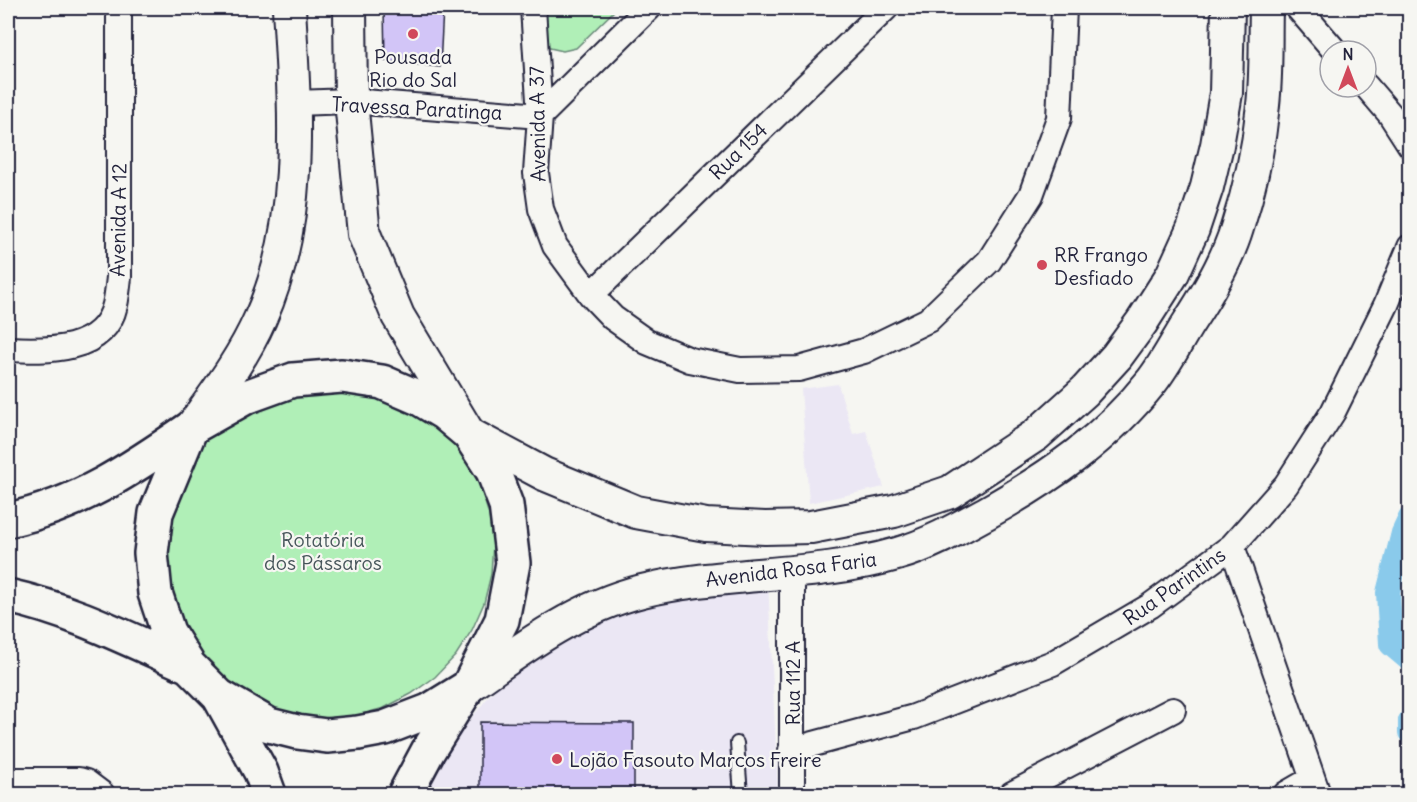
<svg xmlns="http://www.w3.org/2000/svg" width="1417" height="802" font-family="Delius,sans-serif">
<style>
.built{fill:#ebe7f4}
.green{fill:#b0efb7;stroke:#698879;stroke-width:1.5}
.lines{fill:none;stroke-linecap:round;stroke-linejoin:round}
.canal{stroke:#8acaeb;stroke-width:24}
.building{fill:#d2c5f7;stroke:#22223b;stroke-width:1.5}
.service-casing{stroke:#22223b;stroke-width:16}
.minor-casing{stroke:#22223b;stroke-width:28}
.tertiary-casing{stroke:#22223b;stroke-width:36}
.primary-casing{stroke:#22223b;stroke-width:38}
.service{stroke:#f6f6f2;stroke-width:12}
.minor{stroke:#f6f6f2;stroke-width:24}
.tertiary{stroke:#f6f6f2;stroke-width:32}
.primary{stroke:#f6f6f2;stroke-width:33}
.poi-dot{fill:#d1495b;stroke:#f6f6f2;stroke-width:2}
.labels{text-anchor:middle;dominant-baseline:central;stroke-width:4.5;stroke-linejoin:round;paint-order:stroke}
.poi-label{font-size:20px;fill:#22223b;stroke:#f6f6f2;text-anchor:start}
.street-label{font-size:20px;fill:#22223b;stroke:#f6f6f2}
.park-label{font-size:20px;fill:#46555a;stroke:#f6f6f2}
</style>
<rect width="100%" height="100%" fill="#f6f6f2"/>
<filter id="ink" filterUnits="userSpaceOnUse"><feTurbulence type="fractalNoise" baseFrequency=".0167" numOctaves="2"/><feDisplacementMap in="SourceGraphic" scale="12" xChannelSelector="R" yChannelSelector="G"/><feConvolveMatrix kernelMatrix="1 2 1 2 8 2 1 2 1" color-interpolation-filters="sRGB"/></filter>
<g filter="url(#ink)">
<!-- built -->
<path class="built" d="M838,384L853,434L866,431L884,487L809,503L801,389Z
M768,580L778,794H419L438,760L489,696L535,651L604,611Z"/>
<!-- green -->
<path class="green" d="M538,8H617L576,48L563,51L550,48L540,36Z
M372,389L425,416L448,436L466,460L480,486L489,515L493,544L491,574L484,603L472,630L456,655L435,677L411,694L384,708L355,716L325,719L296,717L267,709L194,658L156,578L185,454L255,397Z"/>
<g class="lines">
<!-- canal -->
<path class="canal" d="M1410,518L1403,533L1388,593L1391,644L1410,660
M1410,721V732"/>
</g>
<!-- building -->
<path class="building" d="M384,8H443L440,67L385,61Z
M480,722L634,723V794H480Z"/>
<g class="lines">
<!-- service casing -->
<g class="service-casing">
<path id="service" d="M737,743L741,794"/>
</g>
<!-- minor casing -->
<g class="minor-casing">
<path id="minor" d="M533,8L540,116L536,173L541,209L555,246L591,295L613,318L647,342L690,360L740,370L799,369L864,351L928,320L989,261L1031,195L1059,118L1064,8
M1298,8L1335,51
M1366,86L1390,114L1410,145
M295,103L351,101L540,116L649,8
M591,295L886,8
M8,349C47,351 104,353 115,305C117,296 118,286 119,277V8
M1232,546L1318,794
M792,571V794
M791,750L914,717L1053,663L1150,606L1232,546L1286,485L1333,412L1386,305L1410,247
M8,780H79L86,782L102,794
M1012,794L1173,710
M1286,794L1312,779"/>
</g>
<!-- tertiary casing -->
<g class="tertiary-casing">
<path id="tertiary" d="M350,8L351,101L364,234L398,316L469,434L544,474L636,512L706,525L765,528L811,527L894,511L950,492L1036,435L1085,391L1117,356L1142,322L1172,275L1193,229L1207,187L1217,145L1226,93L1228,8
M191,428C216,393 243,358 260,319C304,222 295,111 289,8
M468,687C521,649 577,607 642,591C726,571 814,578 897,554C929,545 959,528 988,512C1050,477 1106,439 1152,381C1166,363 1177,341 1189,322C1208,293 1227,261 1237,228C1249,191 1258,152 1262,113C1267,79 1265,42 1266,8"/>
</g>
<!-- primary casing -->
<g class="primary-casing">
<path id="primary" d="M8,520C79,505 133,468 191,428
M8,596C72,610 130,640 189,666
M219,696L269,725L297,732L327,736L358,733L385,728L429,711L468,687L502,620L513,563L506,505L493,471L469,434L444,413L419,398L382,382L342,376L293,380L246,397L191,428L156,513L151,553L155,593L168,632L189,666L219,696L261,772L269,794
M405,794L428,751L463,695"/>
</g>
<!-- service -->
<use href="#service" class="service"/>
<!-- minor -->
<use href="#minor" class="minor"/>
<!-- tertiary -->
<use href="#tertiary" class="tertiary"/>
<!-- primary -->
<use href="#primary" class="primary"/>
</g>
</g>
<!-- markers -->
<g class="poi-dot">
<circle cx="413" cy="34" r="6"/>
<circle cx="1042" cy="265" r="6"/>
<circle cx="557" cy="759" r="6"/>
</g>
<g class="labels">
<!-- poi labels -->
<g class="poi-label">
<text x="413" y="56" text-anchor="middle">Pousada<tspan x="413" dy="23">Rio do Sal</tspan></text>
<text x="1054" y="254">RR Frango<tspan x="1054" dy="23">Desfiado</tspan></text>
<text x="569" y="759">Lojão Fasouto Marcos Freire</text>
</g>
<!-- street labels -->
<g class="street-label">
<text transform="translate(417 108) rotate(3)">Travessa Paratinga</text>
<text transform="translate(537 124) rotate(-91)">Avenida A 37</text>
<text transform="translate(738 151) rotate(-44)">Rua 154</text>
<text transform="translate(118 220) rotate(-89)">Avenida A 12</text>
<text transform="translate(791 569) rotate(-7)">Avenida Rosa Faria</text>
<text transform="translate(1174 586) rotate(-35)">Rua Parintins</text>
<text transform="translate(792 683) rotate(-90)">Rua 112 A</text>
</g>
<!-- park labels -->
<g class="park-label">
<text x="323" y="539">Rotatória<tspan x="323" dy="23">dos Pássaros</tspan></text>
</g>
</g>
<!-- margin -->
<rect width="1417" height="802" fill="none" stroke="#f6f6f2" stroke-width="30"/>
<rect x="15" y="15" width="1387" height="772" fill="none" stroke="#22223b" stroke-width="2" filter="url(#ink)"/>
<!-- north arrow -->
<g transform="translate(1348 69)"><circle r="28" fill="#f6f6f2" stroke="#a1a1a9" stroke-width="1.5"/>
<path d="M0-4.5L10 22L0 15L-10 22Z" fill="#d1495b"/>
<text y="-9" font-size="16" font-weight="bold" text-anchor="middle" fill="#22223b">N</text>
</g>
</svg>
